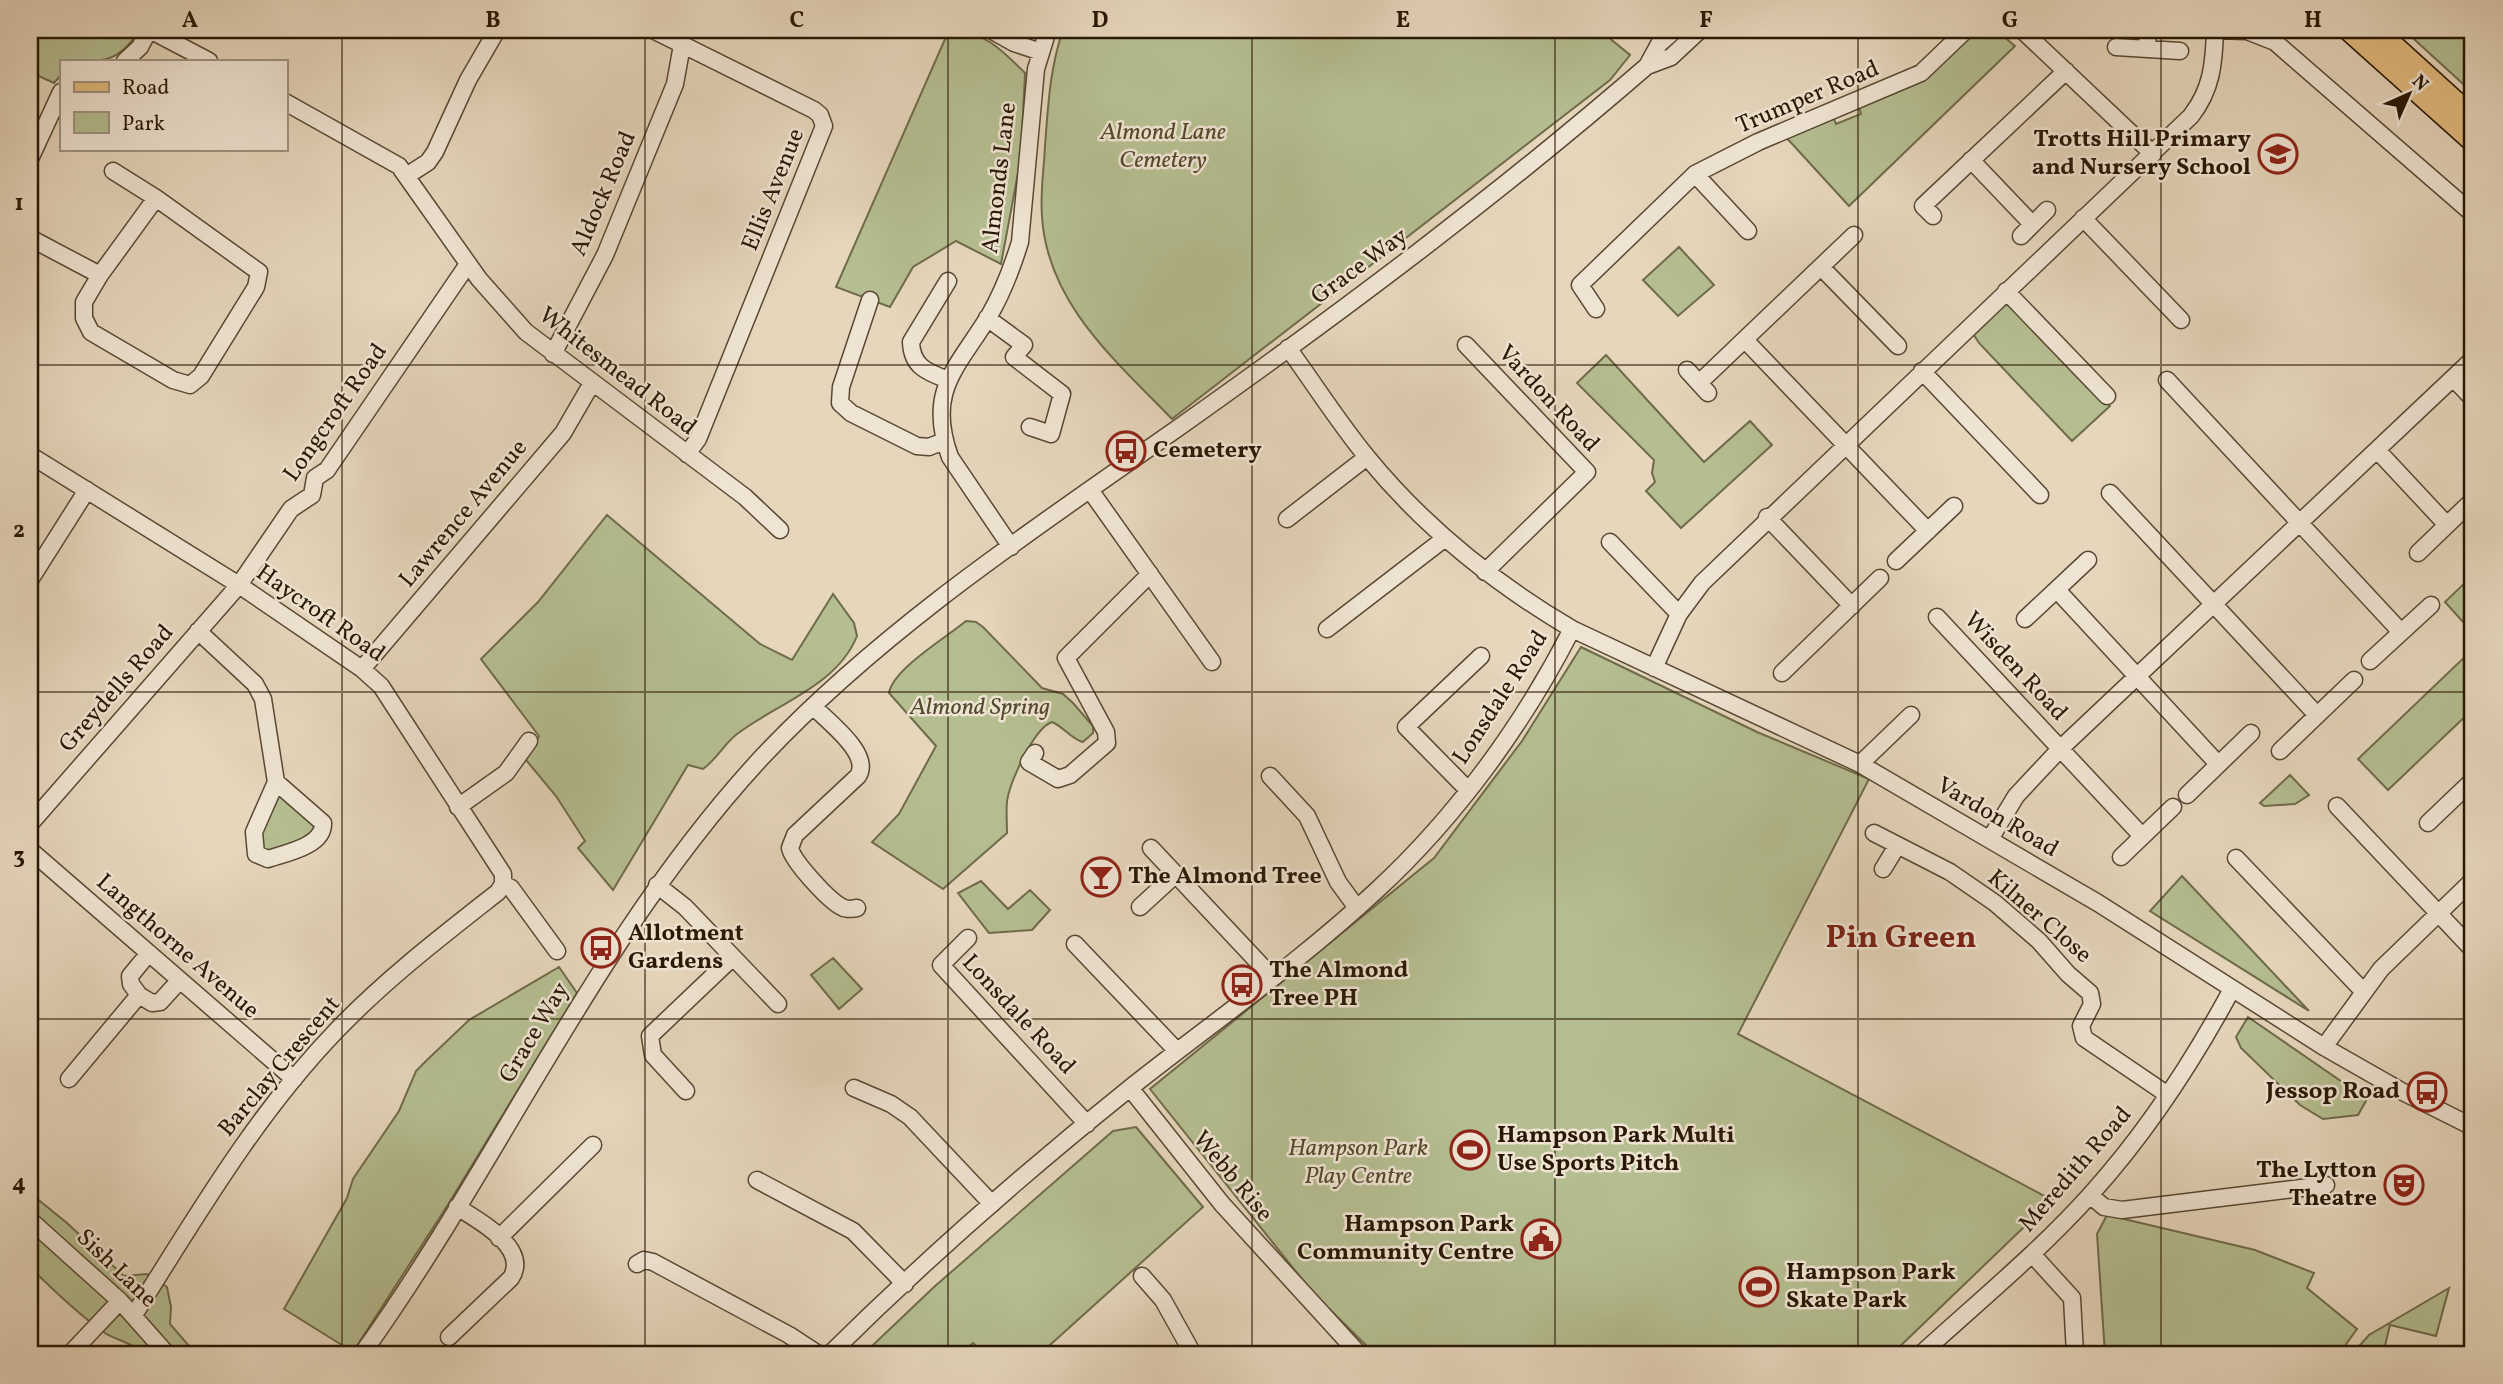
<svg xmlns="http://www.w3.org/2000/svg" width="2503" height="1384" font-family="Vollkorn,serif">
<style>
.green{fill:#b5be91;stroke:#6f6b4a;stroke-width:2}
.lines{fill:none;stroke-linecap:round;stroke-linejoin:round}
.minor-casing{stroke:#584832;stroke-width:19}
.major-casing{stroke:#291804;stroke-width:24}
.minor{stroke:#efe4d3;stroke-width:16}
.major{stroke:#e3bb7e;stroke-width:21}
.grid{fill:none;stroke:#291804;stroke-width:2;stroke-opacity:0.55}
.labels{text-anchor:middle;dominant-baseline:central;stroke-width:5;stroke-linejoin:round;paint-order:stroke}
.street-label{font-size:24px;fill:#291804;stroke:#efe4d3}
.park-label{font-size:24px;font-style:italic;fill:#534a2e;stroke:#efe4d3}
.poi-label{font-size:24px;font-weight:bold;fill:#291804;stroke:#efe4d3;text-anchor:start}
.district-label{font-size:32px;font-weight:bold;fill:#7a1f14;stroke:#efe4d3}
.neatline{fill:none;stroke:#291804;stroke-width:2.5}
.grid-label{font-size:23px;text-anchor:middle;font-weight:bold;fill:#291804}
</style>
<rect width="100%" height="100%" fill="#e6d6bc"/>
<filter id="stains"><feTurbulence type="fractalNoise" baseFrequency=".00286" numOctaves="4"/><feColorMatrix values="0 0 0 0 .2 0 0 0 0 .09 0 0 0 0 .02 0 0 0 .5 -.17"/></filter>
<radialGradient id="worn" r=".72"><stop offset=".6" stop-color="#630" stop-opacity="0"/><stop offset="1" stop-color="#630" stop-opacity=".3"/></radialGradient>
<!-- green -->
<path class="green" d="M30,30H139C118,66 98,61 61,61V75L54,83L30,72Z
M949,30C983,30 1002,50 1025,73L1021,157L1001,264L956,241L913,267L890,307L836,287Z
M1063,30H1584L1608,37L1630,55L1610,80L1172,419C1115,360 1047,303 1042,216C1040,193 1044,169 1045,146C1048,106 1050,67 1063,30Z
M1971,30H1996L2015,46L1849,206L1784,135L1832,114L1836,124L1861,114L1858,104L1924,76Z
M2404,30H2473V93Z
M1679,247L1714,285L1678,316L1643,280Z
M2004,303L2014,306L2110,406L2072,441L1979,343L1972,332Z
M1606,355L1704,462L1750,421L1772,445L1681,528L1646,491L1655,482L1652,473L1654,460L1577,383Z
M607,515L760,644L792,660L833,594L854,623L857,636C837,686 776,704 737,734C724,744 717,759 703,769L688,765L613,890L578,848L585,841L556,796L526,760L539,736L481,659L538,602Z
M2473,575V633L2445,602Z
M966,621L976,622L983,627L1042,688L1063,694L1073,703L1093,726V733L1083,742C1071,739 1064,727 1052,722C1034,728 1010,782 1007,801C1006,811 1007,823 1007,833L943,889L872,842L899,814L936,746L889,693C893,669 947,637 966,621Z
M1581,647L1757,732L1869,779L1738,1034L2052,1200L1892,1354H1375L1313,1293L1150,1089L1434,858L1522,741Z
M2473,649V709L2388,790L2358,759Z
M2290,775L2309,795L2295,804L2264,806L2260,803Z
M280,793L316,821V833L270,854L257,844Z
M2182,876L2309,1011L2150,911Z
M981,881L1008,909L1030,890L1050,910L1032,930L989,933L958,893Z
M833,958L862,989L839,1009L811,975Z
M559,967L577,993L449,1203L353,1352L284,1309L347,1198L353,1179L399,1111L416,1071L427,1060L469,1020Z
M2248,1017L2367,1099L2358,1115L2323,1119L2300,1105L2241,1048L2236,1037Z
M1136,1127L1203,1207L1040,1354H985L973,1343L960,1354H881L873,1345L934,1287L1113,1131Z
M30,1193L67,1223L124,1276L147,1274L167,1287L171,1307L170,1324L196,1354H143C132,1342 117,1341 105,1333C78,1314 53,1290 30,1267Z
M2107,1215L2255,1250L2314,1273L2307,1288L2357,1329L2339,1354H2105L2097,1234Z
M2449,1288L2436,1336L2390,1325L2383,1354H2352L2369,1335Z"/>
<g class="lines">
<!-- minor casing -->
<g class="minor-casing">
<path id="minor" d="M150,30L209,61
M653,30L814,110L820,115L824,126L698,439L687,454
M991,30L1014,43L1041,52
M2022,30L2153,154
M2215,30L2247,31L2275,42L2473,214
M2116,47L2180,51
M2147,49L2148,30
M125,61L140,47L149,30
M1647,66L1671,57L1700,30
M285,102L399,166L479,279L526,332L745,497L780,530
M30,159L61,92
M1971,160L2032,224
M113,171L156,198
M1695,174L1748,231
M408,175L428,162L435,152L468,80L497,30
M156,198L259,272L256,287L201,376L190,385L173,380L91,332L84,318V302L100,275Z
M1933,216L1923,206L2066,71
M2083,218L2181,320
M2021,236L2047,210
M30,238L100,275
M1821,267L1898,346
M2006,291L2107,396
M870,300L841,387L840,403L851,413L917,446L929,447L944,441
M1596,309L1580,285L1695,174L1758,142L1921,73L1966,30
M987,318L1024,345L1014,357L1062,394L1051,434L1030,427
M1745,340L1928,531
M1466,345L1587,472L1485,572
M1288,348C1315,385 1339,423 1367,457C1425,528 1494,583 1572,629L1860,764L2098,903L2324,1047L2403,1092L2473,1127
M553,354L605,255L675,84L682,45
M1687,370L1708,393
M1922,371L2040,495
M2453,378L2473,399
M948,380C927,372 912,367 911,342L948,281
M2167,380L2401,632
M1699,383L1854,235
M2377,450L2447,525
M30,455L239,585L362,669L381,686L503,874V884
M1090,490L1212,662
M2110,493L2316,714
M1767,517L1852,606
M1287,519L1367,457
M1610,542L1679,614
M1011,547L950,457C926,391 957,368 989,316C1003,292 1012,268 1020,242L1036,69L1048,30
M2418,553L2473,500
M1896,561L1954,506
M30,580L87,490
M2057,590L2218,764
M1937,617L2142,836
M2025,619L2088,560
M1327,629L1444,539
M198,631L255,684L263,699L276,782L323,823C324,846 286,853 268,859L256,854L254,832L276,782
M2370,661L2431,605
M1654,668L1679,614L1702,583L2191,116C2212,89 2214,63 2215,30
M362,669L563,433L592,383
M1782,673L1880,578
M813,706C828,722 872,754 858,776L795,835L790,848C793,862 828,899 840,906C846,910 850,909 857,908
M2280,751L2354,680
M1035,753L1029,762L1058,779L1070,775L1107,743L1106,732L1066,658L1150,574
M1860,764L1911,715
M1270,776L1307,816L1338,882L1357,908
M1468,790L1406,727L1481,656
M2187,795L2251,733
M2337,806L2473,950
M458,807L506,773L529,741
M2428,823L2473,780
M30,824L239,585L291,509L312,495L315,478L327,470L468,264
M1874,833L1950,872L1995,903L2039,941L2068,974L2090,993L2092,1004L2081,1026L2084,1038L2168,1095
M1990,839L2016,796L2060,749L2473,359
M1151,848L1273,978
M30,850L294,1079
M2121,857L2173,807
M2236,858L2363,991
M1883,869L1897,846
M503,884L511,888L557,951
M657,885L685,907L778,1004
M1140,907L1176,874
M968,938L941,965L1087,1124
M1075,944L1177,1051
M139,995L152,1003L160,1002L180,980
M2324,1047L2381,969L2473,880
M69,1079L139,995L131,984L130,976L149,953
M854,1088L891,1104L910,1117L992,1204
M1130,1088L1222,1204L1359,1354
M686,1091L653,1055L650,1036L733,957
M757,1180L853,1231L905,1284
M2090,1195L2104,1207L2122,1210L2326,1185
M30,1220L120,1301L167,1354
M499,1238L593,1145
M2032,1254L2072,1298L2075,1354
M637,1264L644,1260L653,1262L789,1335L818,1354
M1142,1276L1163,1300L1193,1354
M134,1315C196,1217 255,1115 337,1030C386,979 442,936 498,892L503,884
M449,1337L511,1278C530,1248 478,1220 457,1207
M70,1354L120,1301
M362,1354C502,1159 598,933 764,755C885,627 1034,529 1178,428C1339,314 1497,196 1647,66L1659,44L1675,30
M830,1354C925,1260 1025,1172 1130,1088C1212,1023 1300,962 1377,890C1456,817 1523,725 1572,629
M1921,1354C1978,1302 2039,1252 2091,1194C2147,1132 2192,1063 2232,989"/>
</g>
<!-- major casing -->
<g class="major-casing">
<path id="major" d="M2349,30L2473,141
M2376,30L2473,118"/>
</g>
<!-- minor -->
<use href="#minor" class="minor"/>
<!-- major -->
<use href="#major" class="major"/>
</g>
<!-- grid -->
<path class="grid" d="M342,30V1354M645,30V1354M948,30V1354M1252,30V1354M1555,30V1354M1858,30V1354M2161,30V1354M30,365H2473M30,692H2473M30,1019H2473"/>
<!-- icons -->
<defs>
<g id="school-ring" transform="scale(2.0125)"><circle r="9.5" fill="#efe4d3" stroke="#8f2418" stroke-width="1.5"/><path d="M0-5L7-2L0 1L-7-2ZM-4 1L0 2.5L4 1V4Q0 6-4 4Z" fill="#8f2418"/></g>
<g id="bus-ring" transform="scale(2.0125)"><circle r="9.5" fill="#efe4d3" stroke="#8f2418" stroke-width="1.5"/><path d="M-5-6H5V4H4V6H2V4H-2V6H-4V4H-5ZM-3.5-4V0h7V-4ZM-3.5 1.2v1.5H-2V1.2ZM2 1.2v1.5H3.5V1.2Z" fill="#8f2418"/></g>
<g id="bar-ring" transform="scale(2.0125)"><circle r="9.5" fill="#efe4d3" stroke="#8f2418" stroke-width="1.5"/><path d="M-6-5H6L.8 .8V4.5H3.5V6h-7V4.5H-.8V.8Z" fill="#8f2418"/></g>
<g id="stadium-ring" transform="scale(2.0125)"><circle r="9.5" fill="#efe4d3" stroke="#8f2418" stroke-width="1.5"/><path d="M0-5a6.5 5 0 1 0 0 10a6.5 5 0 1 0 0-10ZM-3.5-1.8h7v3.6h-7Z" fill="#8f2418"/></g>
<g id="theatre-ring" transform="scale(2.0125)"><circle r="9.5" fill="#efe4d3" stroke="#8f2418" stroke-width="1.5"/><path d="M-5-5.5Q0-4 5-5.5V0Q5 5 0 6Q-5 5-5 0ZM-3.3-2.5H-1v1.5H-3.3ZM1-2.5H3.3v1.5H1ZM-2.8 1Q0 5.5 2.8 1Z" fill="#8f2418"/></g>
<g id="civic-ring" transform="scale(2.0125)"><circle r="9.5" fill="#efe4d3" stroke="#8f2418" stroke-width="1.5"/><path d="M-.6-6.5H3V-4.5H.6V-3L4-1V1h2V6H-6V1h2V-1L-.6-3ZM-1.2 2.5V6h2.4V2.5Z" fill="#8f2418"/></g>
</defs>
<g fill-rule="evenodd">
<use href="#school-ring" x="2278" y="154"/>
<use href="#bus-ring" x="1126" y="451"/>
<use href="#bar-ring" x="1101" y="877"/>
<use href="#bus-ring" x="601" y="948"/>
<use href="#bus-ring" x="1242" y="985"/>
<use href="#bus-ring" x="2427" y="1092"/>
<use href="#stadium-ring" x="1470" y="1150"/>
<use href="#theatre-ring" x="2404" y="1185"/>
<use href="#civic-ring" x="1541" y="1239"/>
<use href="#stadium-ring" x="1759" y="1287"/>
</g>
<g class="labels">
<!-- street labels -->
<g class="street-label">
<text transform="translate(1808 98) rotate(-23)">Trumper Road</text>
<text transform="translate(1000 178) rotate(-83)">Almonds Lane</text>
<text transform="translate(774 190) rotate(-68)">Ellis Avenue</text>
<text transform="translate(604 194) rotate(-67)">Aldock Road</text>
<text transform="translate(1360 267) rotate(-36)">Grace Way</text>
<text transform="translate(617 372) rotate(38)">Whitesmead Road</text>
<text transform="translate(1548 399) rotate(47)">Vardon Road</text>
<text transform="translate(336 413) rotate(-55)">Longcroft Road</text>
<text transform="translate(464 514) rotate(-50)">Lawrence Avenue</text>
<text transform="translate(320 614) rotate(35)">Haycroft Road</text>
<text transform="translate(2015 667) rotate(47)">Wisden Road</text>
<text transform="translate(117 689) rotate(-49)">Greydells Road</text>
<text transform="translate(1501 698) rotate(-57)">Lonsdale Road</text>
<text transform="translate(1997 818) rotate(30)">Vardon Road</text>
<text transform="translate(2039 917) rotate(41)">Kilner Close</text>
<text transform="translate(177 947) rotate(41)">Langthorne Avenue</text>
<text transform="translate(1018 1015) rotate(47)">Lonsdale Road</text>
<text transform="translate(535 1033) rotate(-59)">Grace Way</text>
<text transform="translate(280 1067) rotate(-50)">Barclay Crescent</text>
<text transform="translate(2076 1170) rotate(-49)">Meredith Road</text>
<text transform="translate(1232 1177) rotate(50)">Webb Rise</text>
<text transform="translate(116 1269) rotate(44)">Sish Lane</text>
</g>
<!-- park labels -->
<g class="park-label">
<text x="1163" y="133">Almond Lane<tspan x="1163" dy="28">Cemetery</tspan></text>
<text x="980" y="708">Almond Spring</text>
<text x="1358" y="1149">Hampson Park<tspan x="1358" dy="28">Play Centre</tspan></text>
</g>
<!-- poi labels -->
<g class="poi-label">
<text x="2251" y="140" text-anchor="end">Trotts Hill Primary<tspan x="2251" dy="28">and Nursery School</tspan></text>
<text x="1153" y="451">Cemetery</text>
<text x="1128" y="877">The Almond Tree</text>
<text x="628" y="934">Allotment<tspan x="628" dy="28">Gardens</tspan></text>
<text x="1269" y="971">The Almond<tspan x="1269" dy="28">Tree PH</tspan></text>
<text x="2400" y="1092" text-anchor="end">Jessop Road</text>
<text x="1497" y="1136">Hampson Park Multi<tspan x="1497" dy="28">Use Sports Pitch</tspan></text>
<text x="2377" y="1171" text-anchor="end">The Lytton<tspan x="2377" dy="28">Theatre</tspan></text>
<text x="1514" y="1225" text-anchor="end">Hampson Park<tspan x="1514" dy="28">Community Centre</tspan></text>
<text x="1786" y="1273">Hampson Park<tspan x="1786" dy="28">Skate Park</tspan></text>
</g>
<!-- district labels -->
<g class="district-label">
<text x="1901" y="939">Pin Green</text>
</g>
</g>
<!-- margin -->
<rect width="2503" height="1384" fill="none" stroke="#e6d6bc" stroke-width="77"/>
<!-- legend -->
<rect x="60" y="60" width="228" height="91" fill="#efe4d3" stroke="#a09280" stroke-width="2"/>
<rect x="74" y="82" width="35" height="10" fill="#e3bb7e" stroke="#a09280" stroke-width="2"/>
<text x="122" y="94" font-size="21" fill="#291804">Road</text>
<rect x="74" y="112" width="35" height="21" fill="#b5be91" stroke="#a09280" stroke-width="2"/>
<text x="122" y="130" font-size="21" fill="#291804">Park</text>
<!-- north arrow -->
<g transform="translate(2409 94) rotate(45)" stroke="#efe4d3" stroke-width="5" paint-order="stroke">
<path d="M0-5L12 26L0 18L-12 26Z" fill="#291804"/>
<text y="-10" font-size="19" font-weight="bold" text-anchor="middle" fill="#291804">N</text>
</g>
<rect x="38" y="38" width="2426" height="1308" class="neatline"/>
<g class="grid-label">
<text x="190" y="27">A</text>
<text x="493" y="27">B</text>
<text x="797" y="27">C</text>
<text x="1100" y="27">D</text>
<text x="1403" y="27">E</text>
<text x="1706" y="27">F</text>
<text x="2010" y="27">G</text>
<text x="2313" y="27">H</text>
<text x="19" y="210">1</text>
<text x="19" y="537">2</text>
<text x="19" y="863">3</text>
<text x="19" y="1190">4</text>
</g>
<rect width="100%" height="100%" filter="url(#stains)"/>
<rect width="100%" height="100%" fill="url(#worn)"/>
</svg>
